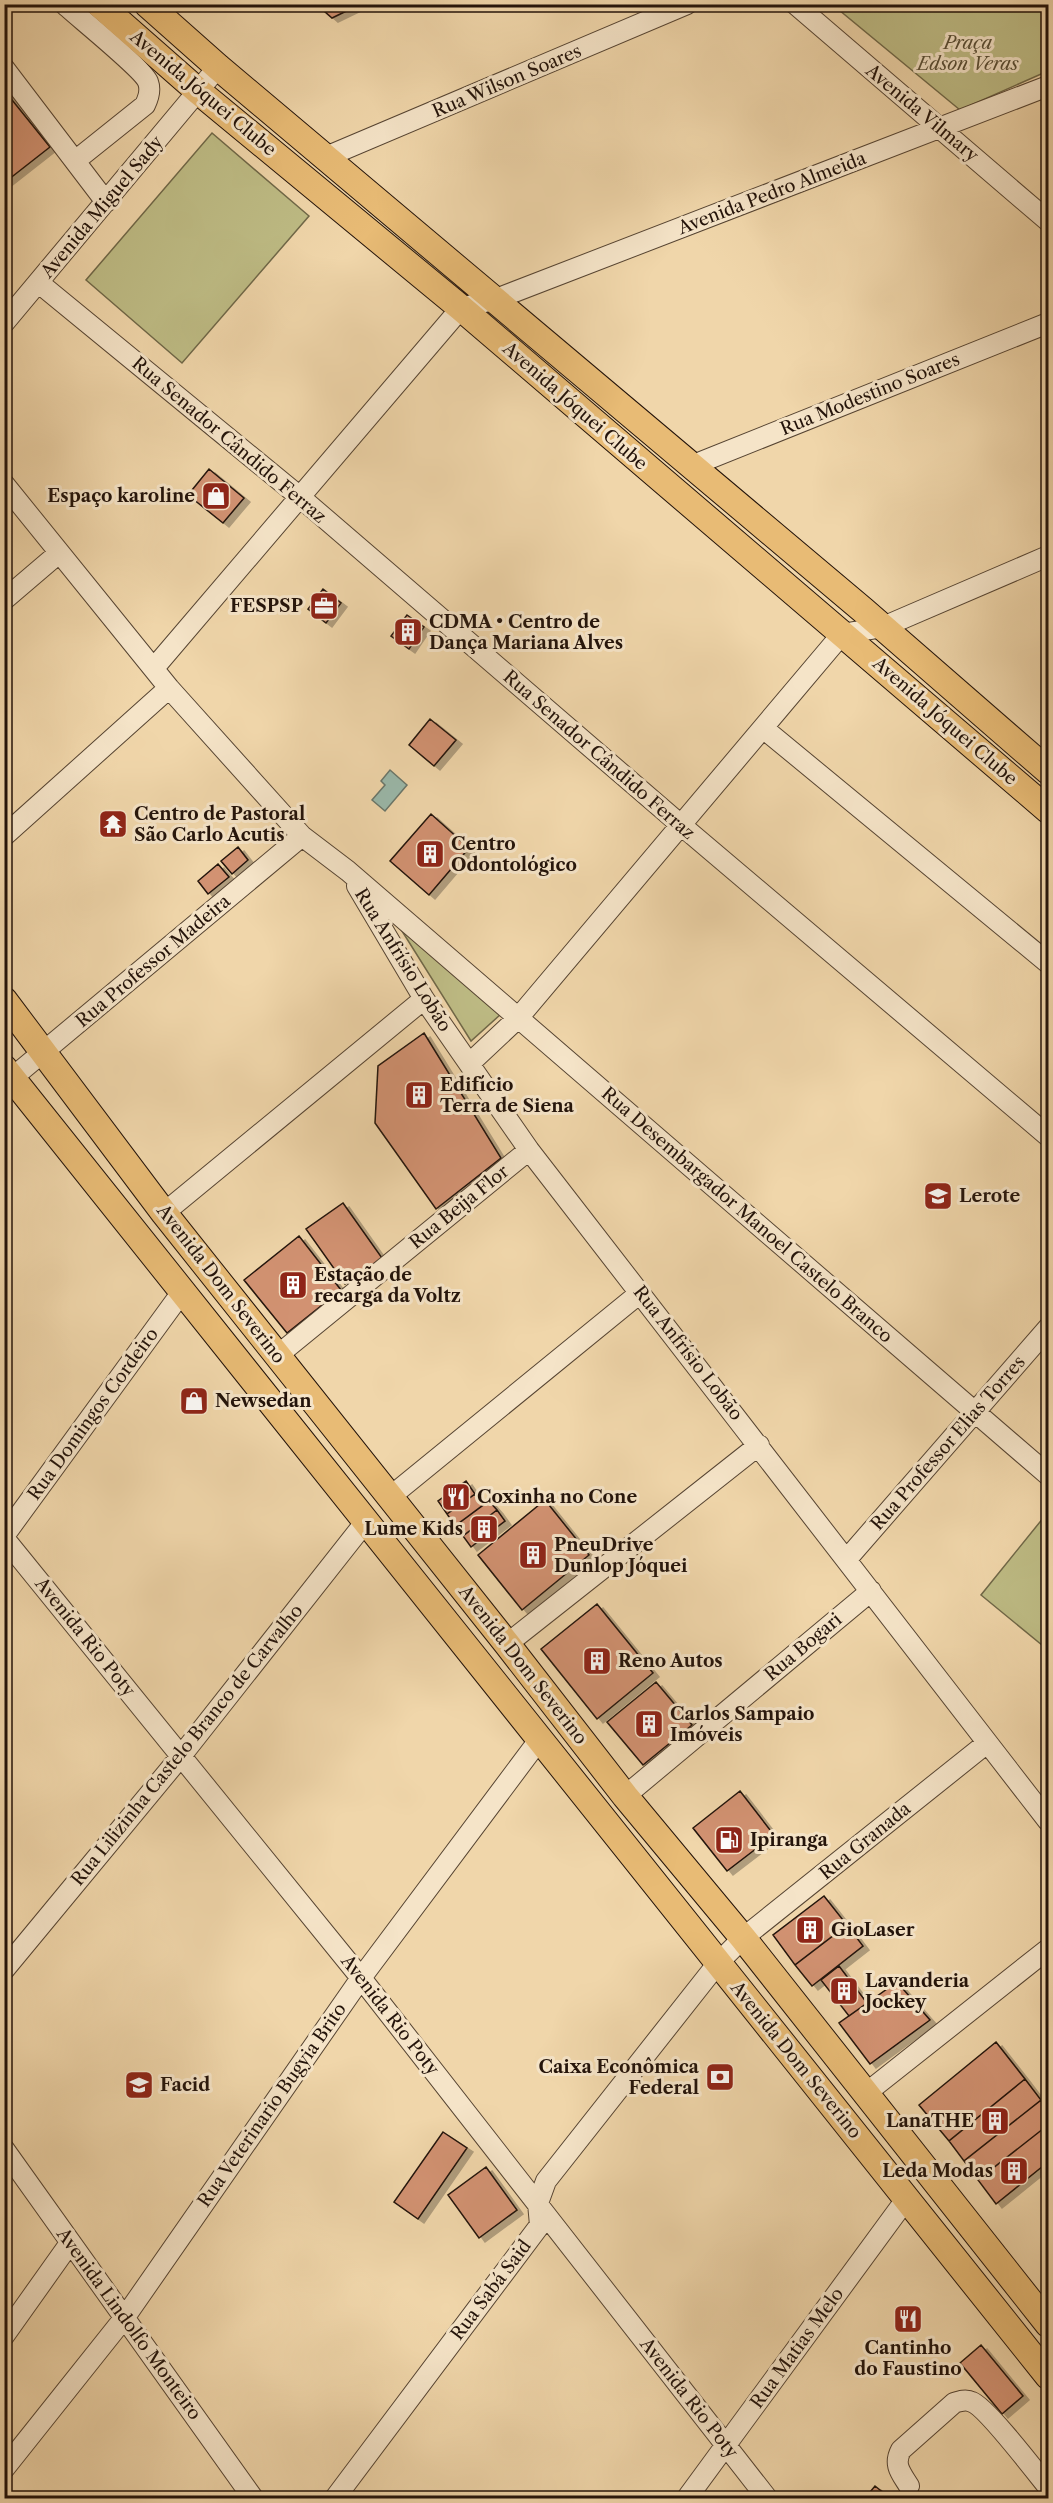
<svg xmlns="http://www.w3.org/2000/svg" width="1053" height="2503" font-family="'Libre Caslon Text',serif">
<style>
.green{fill:#bebc85;stroke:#706848;stroke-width:1.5}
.water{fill:#9ab9ab;stroke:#6a776b;stroke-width:1.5}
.building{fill:#d29272;stroke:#23130a;stroke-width:1.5;filter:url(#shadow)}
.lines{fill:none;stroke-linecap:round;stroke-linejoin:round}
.minor-casing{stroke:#564432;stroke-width:22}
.major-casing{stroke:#23130a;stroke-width:28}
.minor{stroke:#f5e4c8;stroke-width:20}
.major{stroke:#e8bb75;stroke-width:26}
.labels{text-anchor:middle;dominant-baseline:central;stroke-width:6;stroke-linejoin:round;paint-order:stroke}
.park-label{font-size:18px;font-style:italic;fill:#594e35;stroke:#f5e4c8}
.street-label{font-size:18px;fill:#23130a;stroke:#f5e4c8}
.poi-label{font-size:18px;font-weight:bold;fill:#23130a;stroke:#f5e4c8;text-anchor:start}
</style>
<defs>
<filter id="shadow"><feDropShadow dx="6" dy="4" stdDeviation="0" flood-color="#0004"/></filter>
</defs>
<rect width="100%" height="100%" fill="#f0d6aa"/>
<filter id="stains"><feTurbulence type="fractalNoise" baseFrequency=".00333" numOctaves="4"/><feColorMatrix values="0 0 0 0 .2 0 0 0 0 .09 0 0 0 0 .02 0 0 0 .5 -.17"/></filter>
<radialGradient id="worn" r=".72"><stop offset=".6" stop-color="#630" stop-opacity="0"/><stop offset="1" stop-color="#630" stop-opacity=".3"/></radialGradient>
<!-- green -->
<path class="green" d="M833,5H1048V71L960,110Z
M212,133L309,216L182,363L86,280Z
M397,923L501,1014L471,1041Z
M1048,1512V1650L981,1595Z"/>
<!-- water -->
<path class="water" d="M390,770L407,785L385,811L372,800L385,785L381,781Z"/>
<!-- building -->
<path class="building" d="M316,4H361L332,18Z
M4,90L50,147L4,183Z
M209,469L244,498L223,523L188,495Z
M323,589L341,603L326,623L308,609Z
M407,615L424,627L409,649L391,636Z
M430,719L456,740L434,766L409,745Z
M431,814L469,848L429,895L390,861Z
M238,847L248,860L232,874L221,861Z
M218,864L229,877L208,894L198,881Z
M424,1033L501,1158L436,1209L375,1123L378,1066Z
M343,1203L382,1258L345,1284L306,1229Z
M299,1236L341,1290L287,1333L244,1280Z
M466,1481L475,1494L447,1514L438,1501Z
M475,1494L483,1505L455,1526L447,1514Z
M545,1500L589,1555L522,1610L478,1555Z
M489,1501L497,1510L463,1536L455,1526Z
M497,1510L505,1521L471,1547L463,1536Z
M597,1604L653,1673L597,1719L541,1649Z
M656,1682L692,1725L643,1765L607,1722Z
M740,1791L774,1835L727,1871L693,1828Z
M824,1896L847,1925L795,1965L773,1935Z
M847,1925L863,1946L812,1986L795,1965Z
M839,1966L867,2003L849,2016L821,1980Z
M897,1982L930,2020L870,2064L839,2023Z
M996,2042L1025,2079L949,2141L919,2105Z
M1025,2079L1041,2100L964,2161L949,2141Z
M1041,2100L1048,2109V2125L978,2180L964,2161Z
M1048,2125V2162L996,2204L978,2180Z
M443,2132L467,2148L418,2219L394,2202Z
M486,2167L517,2210L479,2238L448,2195Z
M981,2345L1023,2396L1002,2414L960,2363Z
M875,2486L890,2498H865Z"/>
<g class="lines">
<!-- minor casing -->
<g class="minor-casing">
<path id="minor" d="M64,4C78,17 143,69 148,82C151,90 149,97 145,105L75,161
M795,4L1048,221
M4,68L106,202
M326,157L687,4
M39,283L300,497L681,825L1048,1136
M4,323L218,67
M691,466L1048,323
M4,484L169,688L302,836L348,871L1048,1475
M4,600L59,553
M154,668L461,308L496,299L1048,86
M763,728L1048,963
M4,836L169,688
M357,886L424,999L529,1150L1048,1821
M469,1064L519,1017L842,634L883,627L1048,556
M4,1087L12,1078L302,836
M164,1213L424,999
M278,1355L529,1150
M390,1497L640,1293
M4,1536L182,1292
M4,1538L361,1978L767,2498
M847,1559L1048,1328
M507,1644L759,1445
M625,1796L871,1591
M4,1970L181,1756L367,1520
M865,2094L1048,1949
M4,2149L253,2498
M4,2336L70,2243
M4,2469L125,2317L361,1978L539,1740
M909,2486C901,2473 893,2465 901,2450L954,2403C960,2401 966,2399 972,2402C986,2407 1036,2472 1048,2487
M335,2498L540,2225L538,2203L546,2181L718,1963L743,1938L987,1743
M687,2498L907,2198"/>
</g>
<!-- major casing -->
<g class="major-casing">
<path id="major" d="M99,4L198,91L461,308L1048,810
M147,4L218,67L863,610L1048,771
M4,1000L164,1213L507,1644L625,1796L743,1938L1048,2324
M4,1068L1048,2376"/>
</g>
<!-- minor -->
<use href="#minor" class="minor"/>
<!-- major -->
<use href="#major" class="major"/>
</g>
<!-- icons -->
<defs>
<g id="shop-square" transform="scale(1.5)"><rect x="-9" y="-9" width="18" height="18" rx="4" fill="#8f2418" stroke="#f5e4c8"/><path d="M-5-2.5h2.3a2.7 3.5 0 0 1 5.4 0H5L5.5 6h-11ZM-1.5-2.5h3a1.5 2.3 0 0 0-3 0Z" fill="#fff"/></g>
<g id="office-square" transform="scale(1.5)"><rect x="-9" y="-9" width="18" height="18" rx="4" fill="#8f2418" stroke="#f5e4c8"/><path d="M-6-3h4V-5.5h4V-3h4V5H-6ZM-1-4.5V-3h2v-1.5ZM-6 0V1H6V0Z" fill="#fff"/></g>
<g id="building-square" transform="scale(1.5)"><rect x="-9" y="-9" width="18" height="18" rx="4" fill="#8f2418" stroke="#f5e4c8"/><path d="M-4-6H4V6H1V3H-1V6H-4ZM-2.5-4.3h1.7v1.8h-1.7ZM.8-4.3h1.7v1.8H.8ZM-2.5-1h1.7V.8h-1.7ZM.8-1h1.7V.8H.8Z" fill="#fff"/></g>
<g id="temple-square" transform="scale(1.5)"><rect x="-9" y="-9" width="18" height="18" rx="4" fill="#8f2418" stroke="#f5e4c8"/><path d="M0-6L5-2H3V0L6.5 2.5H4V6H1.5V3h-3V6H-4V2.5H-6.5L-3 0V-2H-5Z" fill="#fff"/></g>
<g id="school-square" transform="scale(1.5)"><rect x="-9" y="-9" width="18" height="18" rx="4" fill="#8f2418" stroke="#f5e4c8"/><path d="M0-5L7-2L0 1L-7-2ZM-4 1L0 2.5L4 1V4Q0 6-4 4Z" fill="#fff"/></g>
<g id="restaurant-square" transform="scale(1.5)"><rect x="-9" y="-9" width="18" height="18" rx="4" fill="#8f2418" stroke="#f5e4c8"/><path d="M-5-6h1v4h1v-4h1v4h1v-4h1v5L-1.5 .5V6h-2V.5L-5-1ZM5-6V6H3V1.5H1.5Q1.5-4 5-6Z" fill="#fff"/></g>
<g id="fuel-square" transform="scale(1.5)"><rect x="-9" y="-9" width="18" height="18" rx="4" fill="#8f2418" stroke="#f5e4c8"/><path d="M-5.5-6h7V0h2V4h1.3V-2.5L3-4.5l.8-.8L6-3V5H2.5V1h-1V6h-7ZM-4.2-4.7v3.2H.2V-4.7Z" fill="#fff"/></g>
<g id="bank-square" transform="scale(1.5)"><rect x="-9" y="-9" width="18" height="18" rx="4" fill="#8f2418" stroke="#f5e4c8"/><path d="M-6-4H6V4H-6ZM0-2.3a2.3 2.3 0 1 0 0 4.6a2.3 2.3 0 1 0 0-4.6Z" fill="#fff"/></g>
<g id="university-square" transform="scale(1.5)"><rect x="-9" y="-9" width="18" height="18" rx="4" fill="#8f2418" stroke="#f5e4c8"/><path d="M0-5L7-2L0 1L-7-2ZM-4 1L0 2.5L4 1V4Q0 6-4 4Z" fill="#fff"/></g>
</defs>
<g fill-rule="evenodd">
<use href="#shop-square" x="216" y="496"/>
<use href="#office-square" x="324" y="606"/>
<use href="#building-square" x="408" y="632"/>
<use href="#temple-square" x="113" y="824"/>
<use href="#building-square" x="430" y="854"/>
<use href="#building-square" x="419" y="1095"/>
<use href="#school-square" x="938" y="1196"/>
<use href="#building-square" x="293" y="1285"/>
<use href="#shop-square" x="194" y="1401"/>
<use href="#restaurant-square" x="456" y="1497"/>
<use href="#building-square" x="484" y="1529"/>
<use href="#building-square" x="533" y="1555"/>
<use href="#building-square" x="597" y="1661"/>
<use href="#building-square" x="649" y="1724"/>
<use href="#fuel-square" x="729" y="1840"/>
<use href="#building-square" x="810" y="1930"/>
<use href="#building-square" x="844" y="1991"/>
<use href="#bank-square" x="720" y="2077"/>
<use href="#university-square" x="139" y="2085"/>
<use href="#building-square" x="995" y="2121"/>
<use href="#building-square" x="1014" y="2171"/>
<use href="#restaurant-square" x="908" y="2319"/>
</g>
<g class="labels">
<!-- park labels -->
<g class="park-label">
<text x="968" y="43">Praça<tspan x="968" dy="21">Edson Veras</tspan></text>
</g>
<!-- street labels -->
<g class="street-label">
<text transform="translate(507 81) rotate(-23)">Rua Wilson Soares</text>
<text transform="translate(203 93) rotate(40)">Avenida Jóquei Clube</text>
<text transform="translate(922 113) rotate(40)">Avenida Vilmary</text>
<text transform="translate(772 193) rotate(-21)">Avenida Pedro Almeida</text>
<text transform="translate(102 207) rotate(-50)">Avenida Miguel Sady</text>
<text transform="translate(870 394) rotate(-22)">Rua Modestino Soares</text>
<text transform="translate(575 406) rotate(41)">Avenida Jóquei Clube</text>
<text transform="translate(229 440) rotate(40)">Rua Senador Cândido Ferraz</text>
<text transform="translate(945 721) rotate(41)">Avenida Jóquei Clube</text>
<text transform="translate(599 755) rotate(41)">Rua Senador Cândido Ferraz</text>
<text transform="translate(403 960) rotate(58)">Rua Anfrísio Lobão</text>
<text transform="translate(153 961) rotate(-40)">Rua Professor Madeira</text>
<text transform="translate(459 1207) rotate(-39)">Rua Beija Flor</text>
<text transform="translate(747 1215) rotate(41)">Rua Desembargador Manoel Castelo Branco</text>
<text transform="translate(221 1284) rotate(52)">Avenida Dom Severino</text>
<text transform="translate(688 1353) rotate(52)">Rua Anfrísio Lobão</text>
<text transform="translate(93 1414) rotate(-54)">Rua Domingos Cordeiro</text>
<text transform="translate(948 1443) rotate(-49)">Rua Professor Elias Torres</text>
<text transform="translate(85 1637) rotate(51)">Avenida Rio Poty</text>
<text transform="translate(803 1647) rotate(-40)">Rua Bogari</text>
<text transform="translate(523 1665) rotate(52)">Avenida Dom Severino</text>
<text transform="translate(187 1745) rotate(-51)">Rua Lilizinha Castelo Branco de Carvalho</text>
<text transform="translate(865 1841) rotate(-39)">Rua Granada</text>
<text transform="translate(390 2015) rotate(52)">Avenida Rio Poty</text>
<text transform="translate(796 2060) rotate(51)">Avenida Dom Severino</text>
<text transform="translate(272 2105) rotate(-55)">Rua Veterinario Bugyia Brito</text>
<text transform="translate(491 2290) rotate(-53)">Rua Sabá Said</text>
<text transform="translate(129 2324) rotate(54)">Avenida Lindolfo Monteiro</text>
<text transform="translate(797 2348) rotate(-54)">Rua Matias Melo</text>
<text transform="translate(689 2398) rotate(52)">Avenida Rio Poty</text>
</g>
<!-- poi labels -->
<g class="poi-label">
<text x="195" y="496" text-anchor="end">Espaço karoline</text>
<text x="303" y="606" text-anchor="end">FESPSP</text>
<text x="429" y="622">CDMA • Centro de<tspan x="429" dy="21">Dança Mariana Alves</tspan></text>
<text x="134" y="814">Centro de Pastoral<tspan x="134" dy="21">São Carlo Acutis</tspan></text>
<text x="451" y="844">Centro<tspan x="451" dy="21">Odontológico</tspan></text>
<text x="440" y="1085">Edifício<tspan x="440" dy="21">Terra de Siena</tspan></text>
<text x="959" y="1196">Lerote</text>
<text x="314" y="1275">Estação de<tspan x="314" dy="21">recarga da Voltz</tspan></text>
<text x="215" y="1401">Newsedan</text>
<text x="477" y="1497">Coxinha no Cone</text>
<text x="463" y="1529" text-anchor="end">Lume Kids</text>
<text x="554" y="1545">PneuDrive<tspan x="554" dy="21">Dunlop Jóquei</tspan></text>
<text x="618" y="1661">Reno Autos</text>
<text x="670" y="1714">Carlos Sampaio<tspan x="670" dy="21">Imóveis</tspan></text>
<text x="750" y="1840">Ipiranga</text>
<text x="831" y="1930">GioLaser</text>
<text x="865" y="1981">Lavanderia<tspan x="865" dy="21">Jockey</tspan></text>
<text x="699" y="2067" text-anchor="end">Caixa Econômica<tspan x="699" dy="21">Federal</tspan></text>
<text x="160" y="2085">Facid</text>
<text x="974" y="2121" text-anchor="end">LanaTHE</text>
<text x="993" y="2171" text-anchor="end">Leda Modas</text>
<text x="908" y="2348" text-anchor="middle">Cantinho<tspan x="908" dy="21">do Faustino</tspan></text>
</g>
</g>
<!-- margin -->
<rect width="1053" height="2503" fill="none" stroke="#f0d6aa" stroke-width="24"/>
<rect x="6" y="6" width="1041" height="2491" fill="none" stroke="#23130a" stroke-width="3"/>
<rect x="12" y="12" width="1029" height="2479" fill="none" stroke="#23130a" stroke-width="1.5"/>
<rect width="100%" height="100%" filter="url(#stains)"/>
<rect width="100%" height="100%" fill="url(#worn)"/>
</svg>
